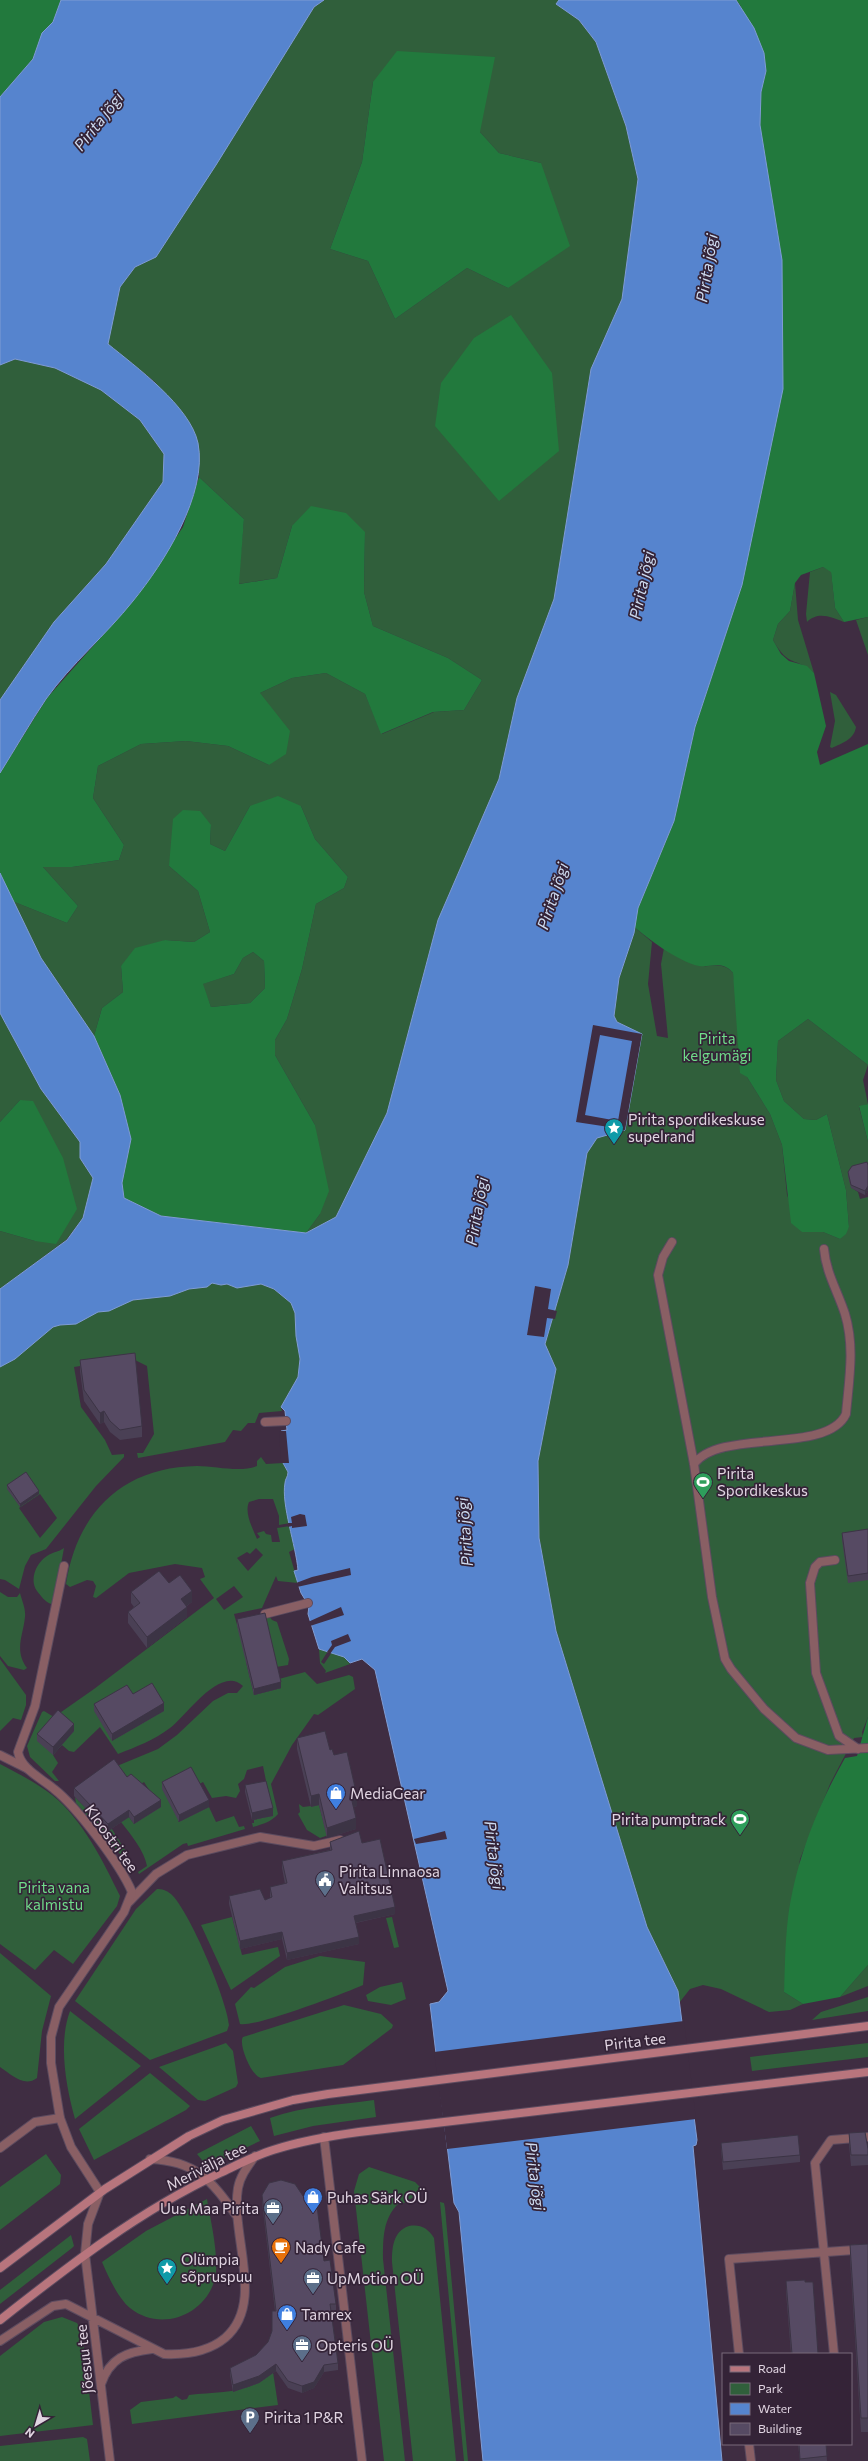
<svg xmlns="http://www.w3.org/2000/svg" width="868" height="2461" font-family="Commissioner,sans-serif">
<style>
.green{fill:#305f3b;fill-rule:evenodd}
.forest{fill:#22793d;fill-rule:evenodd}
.water{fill:#5684ce;stroke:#7f9cd4}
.pier{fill:#3f2d42;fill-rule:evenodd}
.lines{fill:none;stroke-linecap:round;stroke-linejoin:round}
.service-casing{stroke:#5c4b5f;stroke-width:10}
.minor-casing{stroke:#5c4b5f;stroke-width:10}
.secondary-casing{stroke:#5c4b5f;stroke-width:10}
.service{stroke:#895f64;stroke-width:8}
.minor{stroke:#895f64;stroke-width:8}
.secondary{stroke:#b8757d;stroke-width:8}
.wall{fill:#4a4055}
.shaded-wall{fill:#3c3445}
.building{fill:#564a63;stroke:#3c3445}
.labels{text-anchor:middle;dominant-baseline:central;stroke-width:3.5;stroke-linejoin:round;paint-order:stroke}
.park-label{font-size:15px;fill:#70dd8a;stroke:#342337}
.poi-label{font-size:15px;fill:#e0d4e1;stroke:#342337;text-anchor:start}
.street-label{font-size:15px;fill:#e0d4e1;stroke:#342337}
.water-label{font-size:16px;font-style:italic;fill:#cedbef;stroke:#342337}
</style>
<rect width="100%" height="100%" fill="#3f2d42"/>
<!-- green -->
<path class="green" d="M324,0H559L556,4L579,20L596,42L626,126L638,179L622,299L591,369L554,599L517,698L499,779L438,920L387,1113L336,1217L306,1233L320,1214L315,1125L275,1055V1040L287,1019L302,969L316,904L344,888L348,877L315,839L301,806H250L225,851L210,844L211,825L169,866L198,891L210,932L194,942L165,940L121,966L123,992L102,1008L94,1036L41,958L12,901L67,923L78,906L43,867H72L119,860L124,845L93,798L98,766L141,744L186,741L228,746L269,765L260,693L292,678L326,673L365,694L382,734L434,712L464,710L482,680L448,658L373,626L364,592L365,532L292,526L277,578L238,584L244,519L199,477L197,443L155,382L107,344L120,287L135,267L156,257L314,7ZM373,82L480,132L499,153L541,163L508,288L467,268L395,319L368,261L330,249L362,162Z
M15,359L55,368L101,390L140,420L164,454L163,482L106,564L54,622L0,700V365Z
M823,567L831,571L835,608L844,622C831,617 818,611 807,622L806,614L810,572Z
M795,583L798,620L814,673C796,656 789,669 773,640L778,624L790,611Z
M868,617V655L856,620Z
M830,692L836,695L856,727C854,740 842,743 832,748L830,747L835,721Z
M633,926L652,942L648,984L657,1036L668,1038L661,964L664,948C675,954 686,961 698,965C709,969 722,960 733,973L747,1077L770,1114L782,1145L787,1195L802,1232H823L840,1239L849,1227L846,1190L827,1114L816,1120L804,1119L784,1101L776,1080L778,1041L808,1019L868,1065L863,1080L868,1104L859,1107L868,1142V1184L852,1188L858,1192L860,1199L868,1197V1717L862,1732L863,1737L854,1738L830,1784L800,1859L784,1992L803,2004L790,2010L769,2012L721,1989L703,1985L690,1989L679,2003L678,1991L647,1927L556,1631L539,1538L538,1461L556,1369L545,1344L568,1265L587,1153L597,1138L639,1033L617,1022L614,1016L619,978L634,933Z
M253,952L264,961L265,988L250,1003L211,1007L202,984L234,974L243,958Z
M0,1013L41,1089L80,1142V1158L93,1178L83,1218L66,1240L0,1289V1231L35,1241L20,1100L0,1122Z
M212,1283L221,1285L228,1284L235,1287L261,1284L274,1289L291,1303L295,1313L300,1359L298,1377L281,1407L282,1411L259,1413L255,1423H248L241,1431L233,1430L225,1442L138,1458L137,1453H143L154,1434L147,1366L131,1358L74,1367L81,1407L105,1440L112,1455L124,1454V1457L96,1486L46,1549L31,1555L25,1566L19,1589L5,1580L0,1579V1358L34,1334L115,1302ZM40,1494L57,1518L40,1538L19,1508Z
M261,1457L266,1464L283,1463L288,1472L286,1492L290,1523L279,1525V1516L273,1499H259L249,1502C244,1513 253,1529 257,1539L260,1537L257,1533L264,1531L266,1534L271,1535L272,1542H280L277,1528L290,1526L295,1549L289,1552L298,1583L278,1581L276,1576L262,1608L234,1614L240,1635L264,1617L269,1616L272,1620L277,1622L289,1659L288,1665L276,1667L272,1655L246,1662L254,1695L281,1688L279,1679L305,1672L317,1684L349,1675L353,1677L355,1689L318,1715L314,1714L292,1745L271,1784L278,1814C271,1822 263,1824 253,1827L252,1823H254V1820L273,1815L263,1766L247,1770L244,1779L238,1784L240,1791L236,1798L226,1796L212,1798L203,1782L197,1785L178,1822L209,1807L216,1822L234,1816L239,1827L244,1826L245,1829L188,1846L187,1843L183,1844L139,1874L138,1872L147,1866C144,1850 131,1835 121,1822L129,1817L134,1824L151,1793L144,1782L138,1786L127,1784L117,1766L158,1749L177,1735L213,1701L228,1693H237L243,1686C221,1664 186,1716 170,1728C154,1740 136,1747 118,1754L100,1727L74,1752L69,1751L62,1745L53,1755L58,1763L52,1772L59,1781H55L30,1757L27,1746L42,1712L44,1711L54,1717L94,1689L214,1598L200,1579L205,1577L202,1568L175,1564L129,1573L96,1598L93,1597L96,1586L93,1581L87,1580L70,1587L66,1584C77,1512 123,1467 197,1466C216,1466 240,1473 257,1466V1461ZM256,1548L263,1555L248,1571L237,1558L247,1552L250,1554ZM234,1586L243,1597L224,1610L216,1599Z
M64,1548L55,1597L51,1604C45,1602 41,1596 37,1591C29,1580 36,1563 47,1556C52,1552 59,1552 64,1548Z
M0,1592L8,1597H17L20,1593C22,1601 26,1609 25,1617C23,1636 14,1650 27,1668L24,1670L8,1666L0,1656Z
M319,1649L328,1651L321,1662L324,1664L332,1652L344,1657L350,1664L325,1673L326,1671L320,1663Z
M0,1659L26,1695V1705L21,1720L13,1718L0,1731Z
M0,1764C17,1773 37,1783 52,1795C83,1820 103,1861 120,1896L117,1906L73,1964L54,1950L35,1970L0,1944Z
M75,1797L108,1831L112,1829L125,1850L124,1854H120L76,1803Z
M299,1804L303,1807L319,1805L325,1828L352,1827L320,1838L307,1830L298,1814L300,1812Z
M157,1889C162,1889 166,1890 171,1894C189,1910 227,2000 229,2025L227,2031L150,2060L75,2001L136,1909Z
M232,1917L242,1955L278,1947L280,1956L231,1990L201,1925Z
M392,1917L399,1947L394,1948L386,1918Z
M0,1953L51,1996L42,2031L37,2078C24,2088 11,2074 0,2067Z
M320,1956L365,1962L363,1985C345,1993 254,2028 240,2024L235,2004L251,1987L254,1988L285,1967Z
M868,1965V1986L840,1997Z
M402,1982L406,1999L391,2005L368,2001L366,1995L380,1987Z
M868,1997V2011L812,2020L821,2012Z
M344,2005L381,2014L393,2025L392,2028L343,2065L261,2078C251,2076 238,2043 243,2037Z
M70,2011L141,2066L75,2119C66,2087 58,2043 70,2011Z
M226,2043L233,2051L238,2083L236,2087L205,2101L198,2100L159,2067Z
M868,2043V2057L752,2071L750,2057Z
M150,2073L190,2106L186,2110L94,2160L79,2129Z
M374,2100L376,2117L313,2126L274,2136L270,2118C303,2106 340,2105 374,2100Z
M251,2126L260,2141L207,2166L197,2154Z
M46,2154L61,2175L60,2184L0,2230V2187Z
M369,2167L415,2182L421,2188L420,2193L404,2203L398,2204C383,2219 383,2238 383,2259L405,2461H384L354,2191L359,2174Z
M207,2199C210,2218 221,2262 214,2282C203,2316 160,2332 130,2308C118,2298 108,2276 102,2262L146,2231Z
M440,2202L444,2203L445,2208L468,2461H464Z
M409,2226C420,2224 428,2228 434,2238L456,2461H413L392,2262C392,2248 393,2231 409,2226Z
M71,2235L74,2246L72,2248L0,2304V2290Z
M62,2317L77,2323L82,2332L93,2425L0,2436V2356L44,2322Z
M273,2372L278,2405L132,2424L130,2410L141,2402L173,2398L176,2396L182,2400L187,2399L189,2395C218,2391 250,2395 273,2372Z
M83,2437L87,2439L90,2461H0V2446Z"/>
<!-- forest -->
<path class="forest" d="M0,0H61L53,22L42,34L33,59L0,97Z
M736,0H868V617L844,622L835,608L831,572L823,567L801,575L795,583L790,611L778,624L773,640L781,654L789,661L807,666L814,673L826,726L817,752L820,765L868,744V1065L808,1019L778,1041L776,1080L784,1101L804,1119L816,1120L827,1114L846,1190L849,1227L846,1234L840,1239L823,1232H802L791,1223L782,1145L770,1114L747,1077L740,1073L733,973C722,960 711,968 699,966C677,961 650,940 633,926L638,908L674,821L695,727L742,585L772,204L760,125L761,92L766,71L740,5Z
M397,51L495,57L480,132L499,153L541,163L570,246L508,288L467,268L395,319L368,261L330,249L362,162L373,82Z
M511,315L552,373L559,451L499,501L435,426L441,383L474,338Z
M199,477L244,519L239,584L277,578L292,526L311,506L346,513L365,532L364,592L373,626L448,658L482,680L464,710L433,712L381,734L365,694L326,673L292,678L260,693L290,731L286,754L269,765L228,746L186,741L141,744L98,766L93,798L124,845L119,860L72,867H43L78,906L67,923L12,901L0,873V773L47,698L133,601L183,527Z
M278,796L301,806L315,839L348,877L344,888L316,904L302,969L287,1019L275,1040V1055L315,1125L329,1191L320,1214L306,1233L161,1216L124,1198L122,1183L131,1139L120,1095L94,1036L102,1008L123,992L121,966L135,948L165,940L194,942L210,932L198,891L169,866L173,819L183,810L200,811L211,825L210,844L225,851L250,806ZM253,952L264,961L265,988L250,1003L211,1007L203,984L234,974L243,958Z
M20,1100L33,1101L63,1158L77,1209L56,1244L35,1241L0,1231V1122Z
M868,1104V1142L859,1106Z
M868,1717V1965L840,1997L803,2004L784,1992C785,1968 785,1943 788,1918C795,1863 817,1807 845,1758L857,1756Z"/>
<!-- water -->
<path class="water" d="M61,0H324L314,7L216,165L156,257L135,267L120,287L108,344C136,367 190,406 198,443C208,494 164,563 133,601C106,635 71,664 46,699C30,723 15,749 0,773V700L54,622L106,564L163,482L164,454L140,420L101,390L55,368L15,359L0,365V97L33,59L42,33L53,22Z
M559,0H736L754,28L764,53L766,71L761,92L760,125L782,260L783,389L742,585L695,727L674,821L638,908L634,933L619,978L614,1016L617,1022L642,1034L641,1039L625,1130L597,1138L587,1153L568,1265L545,1344L556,1369L538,1461L539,1538L556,1631L647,1927L678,1991L697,2140L696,2145L693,2146L722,2461H483L459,2212L454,2203L430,2004L439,2002L448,1991L375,1670L362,1659L350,1663L344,1657L319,1649L308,1614L309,1606L301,1593L294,1571L298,1570C296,1546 281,1504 285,1483C285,1479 288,1477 288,1472L283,1463L281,1431L287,1430L285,1411L281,1407L298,1377L300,1359L296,1336L295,1313L291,1303L274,1289L261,1284L237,1288L227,1284L221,1285L212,1283L207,1287L189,1289L170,1296L133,1300L109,1311L98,1312L76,1324L60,1325L53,1327L15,1359L0,1367V1289L67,1240L83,1218L93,1178L80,1158V1142L41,1089L0,1013V873L41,958L94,1036L120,1095L131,1139L122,1183L124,1198L161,1216L306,1233L336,1217L387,1113L438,920L499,779L517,698L554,599L591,369L622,299L638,179L626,126L596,42L579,20L556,4Z"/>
<!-- pier -->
<path class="pier" d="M593,1025L642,1034L625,1130L617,1129L616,1134L608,1136L609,1127L576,1122ZM600,1035L632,1041L618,1121L585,1115Z
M535,1286L551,1289L548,1309L557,1311L555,1319L547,1318L544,1337L527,1335Z
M279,1431H286L289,1463H281Z
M300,1514L305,1515L307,1526L292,1528V1526L288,1527V1523H292L291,1517Z
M350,1568L351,1575L297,1587L296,1583L312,1577Z
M341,1607L344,1615L310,1626L308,1622Z
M348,1634L351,1641L335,1647L330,1654L327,1652L332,1645L331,1641Z
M445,1831L447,1839L416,1844L414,1839Z
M684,2021L696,2119L447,2149L434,2052Z"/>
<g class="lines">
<!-- service casing -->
<g class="service-casing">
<path id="service" d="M672,1242L663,1257L658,1275L694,1464L712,1597L725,1659L731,1669L764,1709L796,1738L828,1750L868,1748
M265,1422L286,1421
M694,1464C720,1428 827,1455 846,1414C849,1380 855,1347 845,1314C838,1292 826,1273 824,1249
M835,1560L820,1562L815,1567L810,1583L816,1673L839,1736L858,1749
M265,1614L308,1603
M0,1755L28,1769
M129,1902L156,1874L187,1855L260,1837L314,1846L340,1840
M324,2137L362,2461
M0,2148L35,2122L60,2118
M150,2159C196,2161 211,2180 236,2215
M100,2192L88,2224L85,2254L110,2461
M0,2341L53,2306L66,2304L164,2354C185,2355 208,2352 225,2338C266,2303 230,2235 238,2188C240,2176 248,2166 255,2156
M739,2354L729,2259L868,2249
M834,2354L815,2163L831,2140L868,2137
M101,2384C110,2358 126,2352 152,2349
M749,2444L751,2461"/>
</g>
<!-- minor casing -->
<g class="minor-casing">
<path id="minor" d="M64,1566L35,1706L18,1752C21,1769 41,1778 54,1789C77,1807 120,1864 132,1892L124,1912L59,2007L51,2037V2063L60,2118L71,2147L100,2192"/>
</g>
<!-- secondary casing -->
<g class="secondary-casing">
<path id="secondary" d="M0,2268L105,2189L189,2136L223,2120L293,2100L328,2094L868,2026
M0,2320C70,2265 139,2211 220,2173C237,2165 254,2156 273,2150C301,2141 330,2136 359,2132L868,2072"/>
</g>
<!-- service -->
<use href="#service" class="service"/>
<!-- minor -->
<use href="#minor" class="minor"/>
<!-- secondary -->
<use href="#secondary" class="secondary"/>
</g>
<!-- wall -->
<path class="wall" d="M868,1165V1190L865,1195L851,1188L848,1176V1172Z
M80,1360L142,1426V1437L120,1440L110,1432L104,1422L100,1424L84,1401L80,1371Z
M7,1485L39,1494L20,1507L7,1489Z
M868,1529V1580L848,1583L842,1540V1533Z
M169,1583L192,1602L187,1606V1617L147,1648L128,1623V1612L134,1607L131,1603V1592Z
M237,1619L281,1688L254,1695L237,1626Z
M133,1694L164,1711L112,1741L94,1711V1704Z
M74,1731L53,1755L37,1741V1734Z
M297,1738L330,1750L357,1806L354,1807L356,1829L327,1838L319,1805L311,1807L297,1749Z
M127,1777L161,1807L134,1824L129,1817L108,1831L74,1796V1788Z
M162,1782L209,1807L179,1822L162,1789Z
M245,1785L273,1816L252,1820L245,1792Z
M330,1842L362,1843L395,1914L356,1923L359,1944L287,1960L282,1939L240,1949L229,1904V1896L265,1900L270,1898V1887L285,1884L282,1868V1861L330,1850Z
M849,2133L868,2149V2165L851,2166L849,2144Z
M721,2143L800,2155V2162L723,2170L721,2150Z
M262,2195L324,2261L336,2304V2310L331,2311L338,2363V2370L324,2372L314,2388L302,2393L288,2388L276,2371L259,2383L233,2392L230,2375V2368L256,2355L268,2342L272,2331L275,2311L262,2202Z
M868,2244V2432H861L850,2259V2245Z
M786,2281L818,2354H791L786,2292Z
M798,2444H826L827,2461H800Z"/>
<!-- shaded-wall -->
<path class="shaded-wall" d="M868,1186V1190L865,1195V1191Z
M104,1411V1422L100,1424V1413Z
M39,1491V1494L20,1507V1504Z
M192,1591V1602L181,1610V1599Z
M187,1607V1617L147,1648V1637Z
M281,1682V1688L254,1695V1689Z
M164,1703V1711L112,1741V1734Z
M74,1724V1731L53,1755V1747Z
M319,1794V1805L311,1807V1796Z
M357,1796V1806L351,1808V1797Z
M161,1800V1807L134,1824V1817Z
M209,1800V1807L179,1822V1815Z
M273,1808V1816L252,1820V1813Z
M129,1810V1817L108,1831V1824Z
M356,1818V1829L327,1838V1828Z
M395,1907V1914L354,1923V1916Z
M282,1932V1939L240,1949V1941Z
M359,1937V1944L287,1960V1953Z
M276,2364V2371L259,2383L233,2392V2385Z
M324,2365V2372L314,2388L302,2393V2386Z"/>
<!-- building -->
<path class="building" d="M867,1162L868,1165V1186L865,1191L851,1185L848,1172L852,1166Z
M135,1353L142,1426L120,1430L110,1421L104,1411L100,1413L84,1390L80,1360Z
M26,1472L39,1491L20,1504L7,1485Z
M868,1529V1573L848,1576L842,1533Z
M159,1571L169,1583L180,1575L192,1591L181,1599L187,1607L147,1637L128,1612L140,1603L131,1592Z
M265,1613L281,1682L254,1689L237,1619Z
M152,1683L164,1703L112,1734L94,1704L127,1685L133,1694Z
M58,1710L74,1724L53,1747L37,1734Z
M325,1731L330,1750L332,1749L334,1755L347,1752L357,1796L351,1797L356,1818L327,1828L319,1794L311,1796L297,1738Z
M114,1759L127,1777L131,1774L161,1800L134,1817L129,1810L108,1824L74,1788Z
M191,1767L209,1800L179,1815L162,1782Z
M266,1781L273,1808L252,1813L245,1785Z
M359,1831L362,1843L380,1839L395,1907L354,1916L359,1937L287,1953L282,1932L240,1941L229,1896L260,1889L265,1900L272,1897L270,1887L287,1883L282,1861L332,1850L330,1842Z
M865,2132L868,2149V2155H851L849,2133Z
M798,2135L800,2155L723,2162L721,2143Z
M281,2180L295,2184L305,2199L316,2198L324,2261L330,2260L336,2304H330L338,2363L324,2365L314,2382L302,2386L288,2381L276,2364L259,2376L233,2385L230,2368L256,2355L268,2342L272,2331V2311H276L262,2195L269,2183Z
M868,2244V2418H861L850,2245Z
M805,2280V2282H813L818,2354H792L786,2281Z
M799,2444H826L827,2456L800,2459Z"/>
<!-- icons -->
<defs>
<g id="sight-pin" transform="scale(1)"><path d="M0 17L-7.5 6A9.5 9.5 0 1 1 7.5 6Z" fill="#0f9aa8" stroke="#342337"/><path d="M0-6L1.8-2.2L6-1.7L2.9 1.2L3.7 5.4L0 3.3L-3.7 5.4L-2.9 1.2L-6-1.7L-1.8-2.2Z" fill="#fff"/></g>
<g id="stadium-pin" transform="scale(1)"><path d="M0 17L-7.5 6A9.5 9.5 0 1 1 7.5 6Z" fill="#2e9e5b" stroke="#342337"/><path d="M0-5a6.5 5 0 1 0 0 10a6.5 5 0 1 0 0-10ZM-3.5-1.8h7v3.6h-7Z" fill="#fff"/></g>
<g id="shop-pin" transform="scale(1)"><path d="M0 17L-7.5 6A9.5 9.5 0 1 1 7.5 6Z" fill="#3f7fe0" stroke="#342337"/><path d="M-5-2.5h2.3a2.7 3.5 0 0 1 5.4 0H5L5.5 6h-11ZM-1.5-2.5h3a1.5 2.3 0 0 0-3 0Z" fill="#fff"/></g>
<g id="civic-pin" transform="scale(1)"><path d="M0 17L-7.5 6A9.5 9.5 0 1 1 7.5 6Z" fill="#5c6f8a" stroke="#342337"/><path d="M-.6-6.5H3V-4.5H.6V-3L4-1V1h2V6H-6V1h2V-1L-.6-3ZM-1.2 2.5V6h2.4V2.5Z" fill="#fff"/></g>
<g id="office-pin" transform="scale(1)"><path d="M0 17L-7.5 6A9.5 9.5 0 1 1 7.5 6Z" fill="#5c6f8a" stroke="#342337"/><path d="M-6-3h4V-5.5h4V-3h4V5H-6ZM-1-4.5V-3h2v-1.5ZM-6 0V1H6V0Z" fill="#fff"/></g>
<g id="cafe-pin" transform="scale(1)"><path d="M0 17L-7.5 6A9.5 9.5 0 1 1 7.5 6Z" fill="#e8710a" stroke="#342337"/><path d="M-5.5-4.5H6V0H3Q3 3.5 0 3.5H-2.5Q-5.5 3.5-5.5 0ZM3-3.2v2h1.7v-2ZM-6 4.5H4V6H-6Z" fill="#fff"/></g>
<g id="parking-pin" transform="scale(1)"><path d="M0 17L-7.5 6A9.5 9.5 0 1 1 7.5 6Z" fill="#5c6f8a" stroke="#342337"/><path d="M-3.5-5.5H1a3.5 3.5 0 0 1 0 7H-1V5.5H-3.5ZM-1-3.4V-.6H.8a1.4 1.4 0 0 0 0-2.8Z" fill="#fff"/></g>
</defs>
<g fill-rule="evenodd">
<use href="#sight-pin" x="614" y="1128"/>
<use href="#stadium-pin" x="703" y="1482"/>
<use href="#shop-pin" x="336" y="1793"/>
<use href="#stadium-pin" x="740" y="1819"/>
<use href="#civic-pin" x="325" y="1880"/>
<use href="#shop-pin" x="313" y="2197"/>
<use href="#office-pin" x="273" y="2208"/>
<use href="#cafe-pin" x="281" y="2247"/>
<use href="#sight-pin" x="167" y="2268"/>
<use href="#office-pin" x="313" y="2278"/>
<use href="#shop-pin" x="287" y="2314"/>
<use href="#office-pin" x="302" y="2345"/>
<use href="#parking-pin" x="250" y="2417"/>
</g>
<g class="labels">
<!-- park labels -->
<g class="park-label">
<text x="717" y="1038">Pirita<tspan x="717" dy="17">kelgumägi</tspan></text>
<text x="54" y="1887">Pirita vana<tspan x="54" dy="17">kalmistu</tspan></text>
</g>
<!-- poi labels -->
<g class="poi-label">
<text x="628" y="1119">Pirita spordikeskuse<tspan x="628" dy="17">supelrand</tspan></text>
<text x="717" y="1473">Pirita<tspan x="717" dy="17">Spordikeskus</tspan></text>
<text x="350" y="1793">MediaGear</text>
<text x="726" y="1819" text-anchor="end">Pirita pumptrack</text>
<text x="339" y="1871">Pirita Linnaosa<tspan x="339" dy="17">Valitsus</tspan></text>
<text x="327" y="2197">Puhas Särk OÜ</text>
<text x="259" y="2208" text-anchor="end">Uus Maa Pirita</text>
<text x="295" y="2247">Nady Cafe</text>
<text x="181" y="2259">Olümpia<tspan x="181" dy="17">sõpruspuu</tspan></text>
<text x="327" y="2278">UpMotion OÜ</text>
<text x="301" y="2314">Tamrex</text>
<text x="316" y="2345">Opteris OÜ</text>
<text x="264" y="2417">Pirita 1 P&amp;R</text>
</g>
<!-- street labels -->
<g class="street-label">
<text transform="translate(112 1838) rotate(54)">Kloostri tee</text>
<text transform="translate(635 2041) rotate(-7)">Pirita tee</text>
<text transform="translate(206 2166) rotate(-27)">Merivälja tee</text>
<text transform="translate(84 2359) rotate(-96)">Jõesuu tee</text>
</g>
<!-- water labels -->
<g class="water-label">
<text transform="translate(98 121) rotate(-52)">Pirita jõgi</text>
<text transform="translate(706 268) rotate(-81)">Pirita jõgi</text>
<text transform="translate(641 585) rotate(-78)">Pirita jõgi</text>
<text transform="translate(552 896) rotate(-72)">Pirita jõgi</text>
<text transform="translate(476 1211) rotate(-80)">Pirita jõgi</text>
<text transform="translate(464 1532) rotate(-94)">Pirita jõgi</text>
<text transform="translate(495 1855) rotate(83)">Pirita jõgi</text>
<text transform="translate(536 2176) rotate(83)">Pirita jõgi</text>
</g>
</g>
<!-- legend -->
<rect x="722" y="2353" width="130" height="92" fill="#342337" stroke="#796a7b"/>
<rect x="730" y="2366" width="20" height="6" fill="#b8757d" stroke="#796a7b"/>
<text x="758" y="2373" font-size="12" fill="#e0d4e1">Road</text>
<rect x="730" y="2383" width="20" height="12" fill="#305f3b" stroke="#796a7b"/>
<text x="758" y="2393" font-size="12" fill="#e0d4e1">Park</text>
<rect x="730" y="2403" width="20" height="12" fill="#5684ce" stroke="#796a7b"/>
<text x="758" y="2413" font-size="12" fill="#e0d4e1">Water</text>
<rect x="730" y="2423" width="20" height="12" fill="#564a63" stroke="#796a7b"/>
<text x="758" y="2433" font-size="12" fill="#e0d4e1">Building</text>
<!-- north arrow -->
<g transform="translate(36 2425) rotate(218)" stroke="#342337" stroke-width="3" paint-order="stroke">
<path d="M0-3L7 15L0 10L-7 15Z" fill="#e0d4e1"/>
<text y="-6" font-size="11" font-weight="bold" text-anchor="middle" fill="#e0d4e1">N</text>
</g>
</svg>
